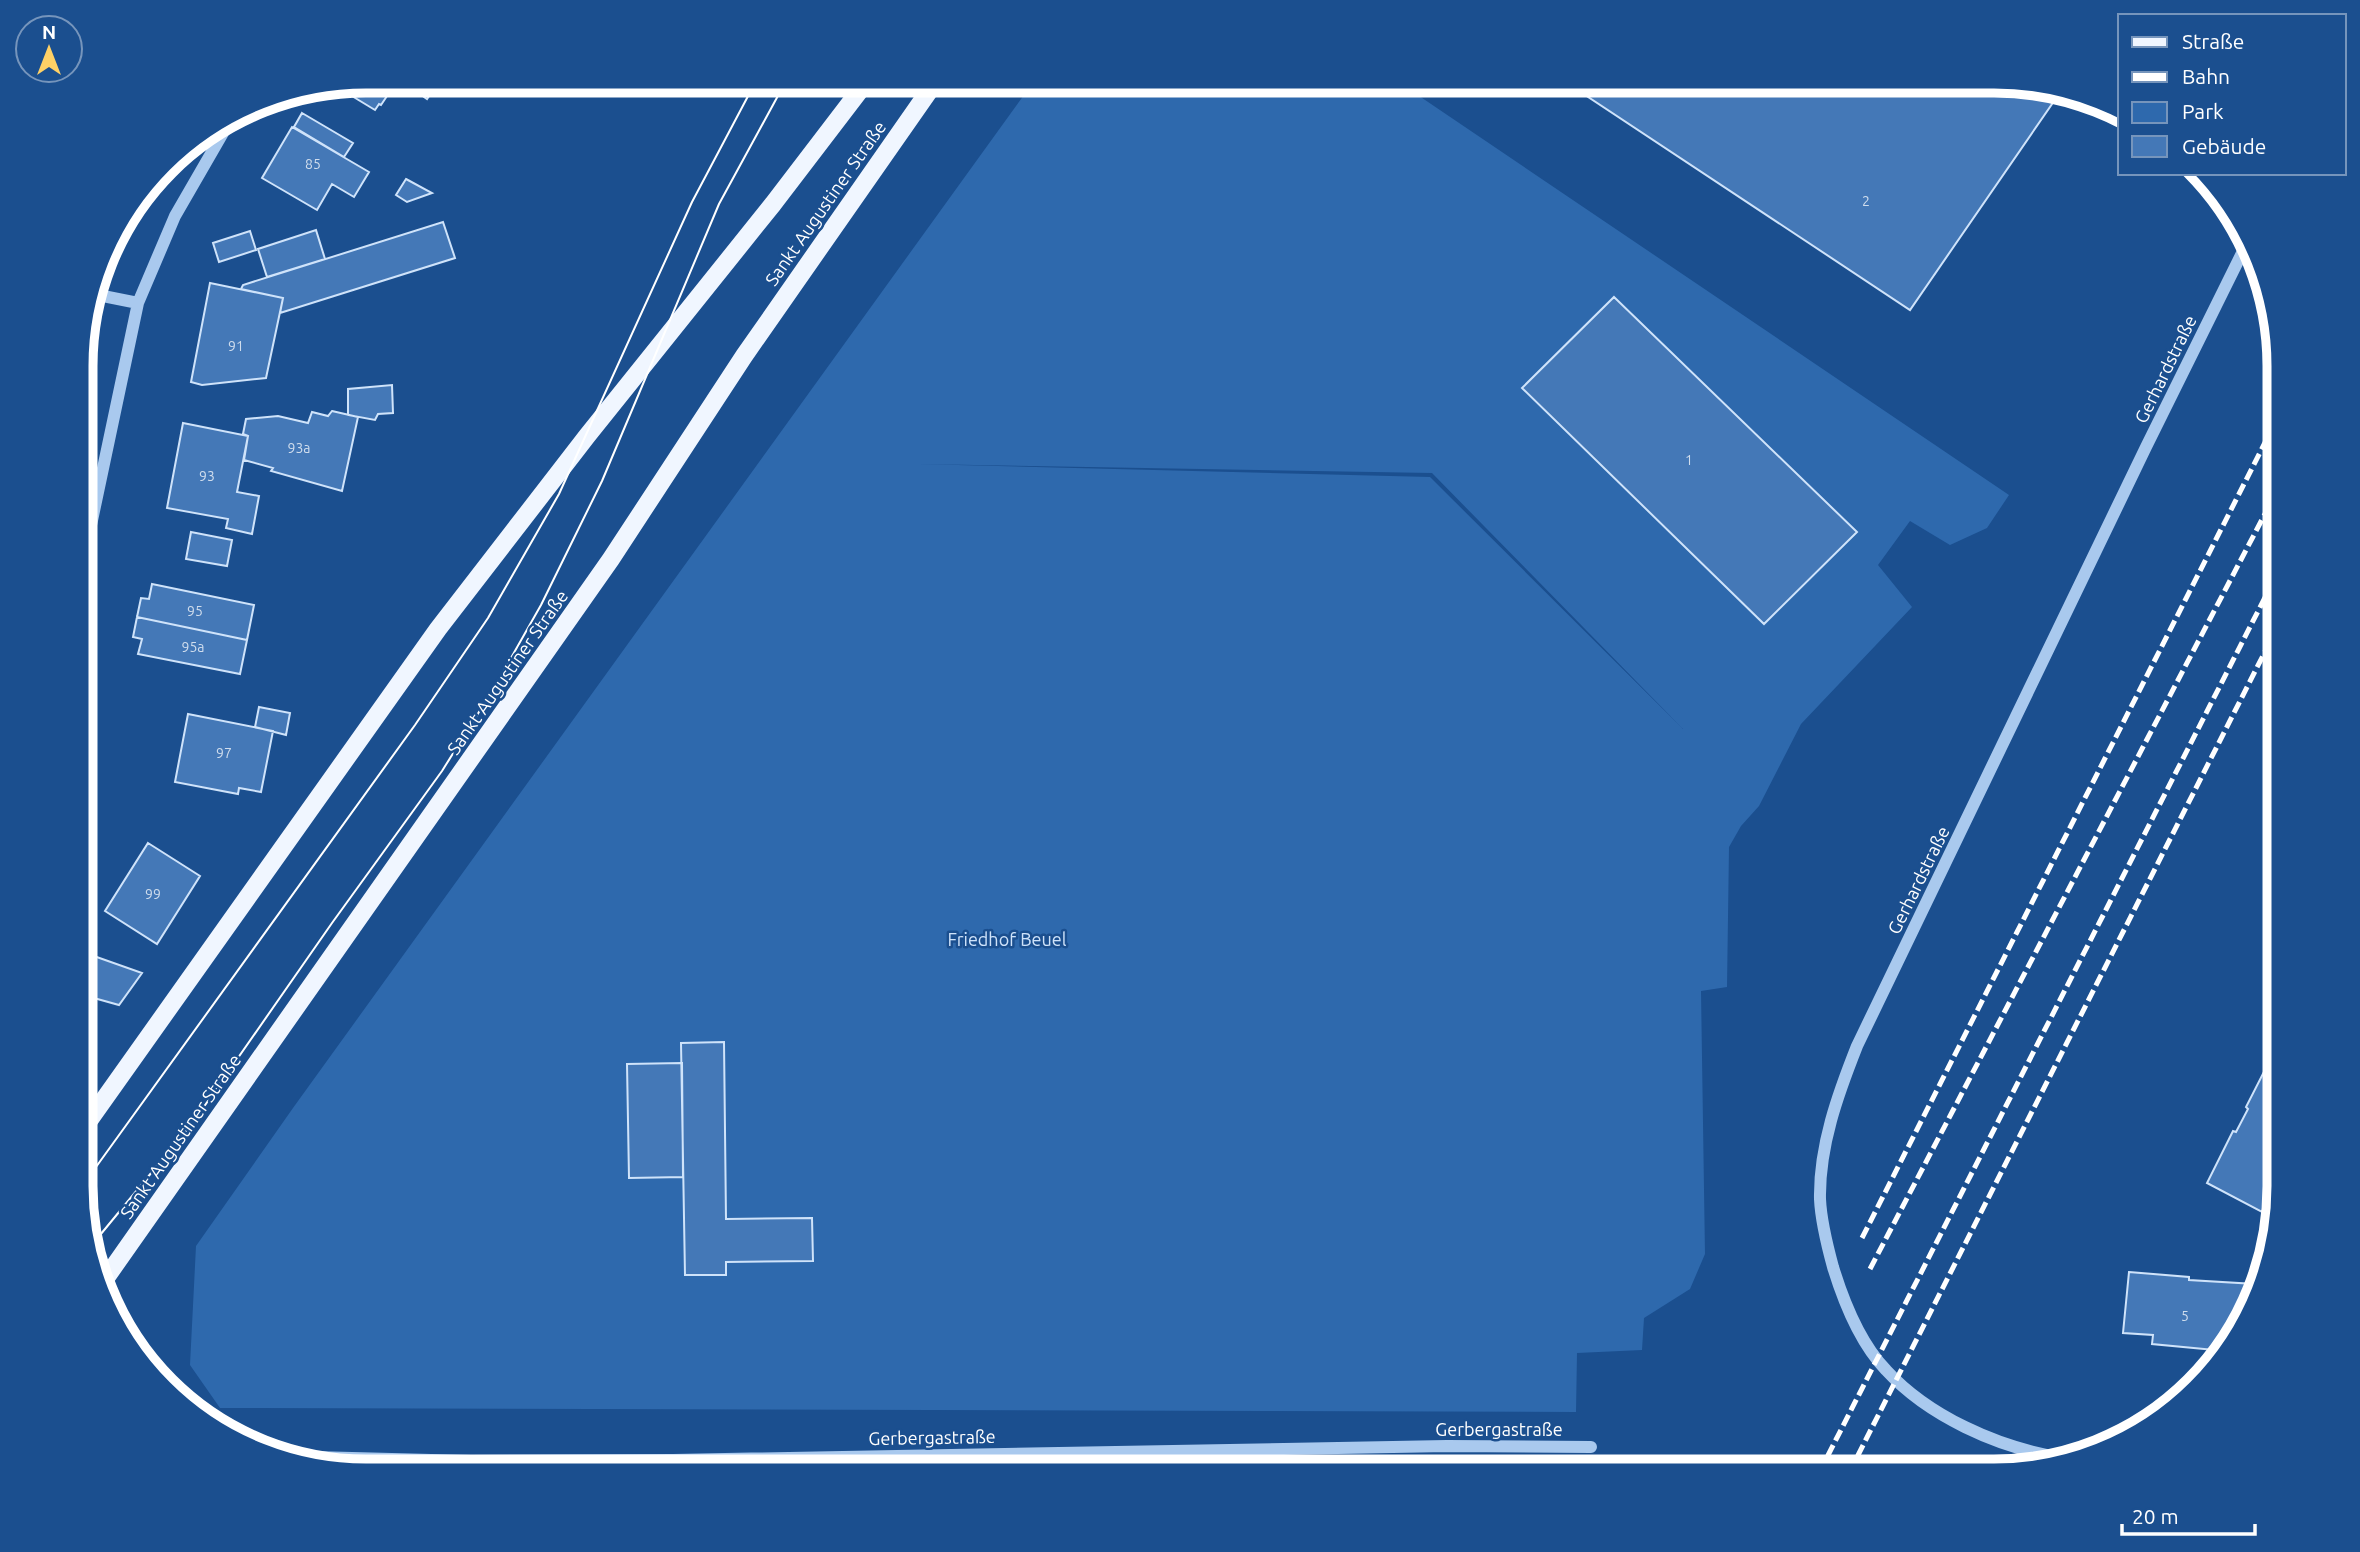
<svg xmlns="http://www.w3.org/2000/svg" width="2360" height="1552" font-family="Ubuntu,sans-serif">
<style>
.green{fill:#2e69ad;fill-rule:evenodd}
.building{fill:#4478b7;stroke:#cfe3fa;stroke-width:2}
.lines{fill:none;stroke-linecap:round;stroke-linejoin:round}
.minor{stroke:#a9c9ee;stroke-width:12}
.major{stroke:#f0f6ff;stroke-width:18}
.tram{stroke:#fff;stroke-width:2}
.rail{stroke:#fff;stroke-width:5;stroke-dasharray:12 5;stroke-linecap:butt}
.labels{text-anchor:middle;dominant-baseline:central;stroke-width:5;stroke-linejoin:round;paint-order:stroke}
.number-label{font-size:14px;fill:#d0dded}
.street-label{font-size:18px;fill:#fff;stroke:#1b4f8f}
.park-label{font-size:18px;fill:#cfe3fa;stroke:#1b4f8f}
.rim{fill:none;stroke:#fff;stroke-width:9}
</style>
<rect width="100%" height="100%" fill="#1b4f8f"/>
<!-- green -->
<path class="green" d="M1034,81H1397L2009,495L1987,528L1950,545L1910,521L1878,565L1912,607L1801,724L1759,806L1741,826L1729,847L1727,987L1701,991L1705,1254L1690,1289L1644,1318L1642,1350L1577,1353L1576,1412L220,1408L190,1365L196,1246L293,1108ZM917,464L1432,473L1683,729L1430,477Z"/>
<!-- building -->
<path class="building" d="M366,80L397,81L381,105L379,104L375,110L347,93L351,87L346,84Z
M401,81H439L427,99L424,97L425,95Z
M1564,81H1994L2061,91L1910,310Z
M302,113L353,143L344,157L294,127Z
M292,127L369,172L354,197L332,184L317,210L262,178Z
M406,179L432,193L407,202L396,195Z
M443,222L455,258L280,313L283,298L241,289L243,285Z
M316,230L325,259L267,277L258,249Z
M250,231L256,250L219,262L213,243Z
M210,283L283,298L266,378L202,385L191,382Z
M1614,297L1857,532L1764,624L1522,388Z
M392,385L393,413L378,414L375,420L348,415V389Z
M332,411L358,417L342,491L271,471L273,468L244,460L248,436L243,434L246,419L278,416L308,423L312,412L328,416Z
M183,423L248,436L237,492L259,496L252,534L226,528L228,519L167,508Z
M191,532L232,540L227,566L186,559Z
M152,584L254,605L247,640L137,617L141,598L149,599Z
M137,617L247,640L240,674L138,654L142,639L133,637Z
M259,707L290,713L286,735L255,727Z
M188,714L273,731L261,792L239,788L238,794L175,782Z
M148,843L200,876L157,944L105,911Z
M91,955L142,973L119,1005L83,995V978Z
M724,1042L726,1219L812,1218L813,1261L726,1262V1275H685L681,1043Z
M2273,1054L2279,1057V1188L2275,1186L2262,1212L2207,1183L2233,1131L2236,1132L2248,1109L2246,1107Z
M682,1063L683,1177L629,1178L627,1064Z
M2129,1272L2189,1277V1280L2255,1284L2253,1300L2231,1345L2225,1351L2152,1344L2153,1335L2123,1333Z
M2255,1284H2261L2253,1300Z"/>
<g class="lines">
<!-- minor -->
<path class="minor" d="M93,294L138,303
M83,563L138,303L175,216L231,119
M273,1456L471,1461L673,1460L1447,1446L1591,1447
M2058,1457C1997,1447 1928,1416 1886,1370C1860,1343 1844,1303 1833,1267C1827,1245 1821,1222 1820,1199C1819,1146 1838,1094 1857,1046L2146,447L2247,243
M1905,1471L1908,1464"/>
<!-- major -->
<path class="major" d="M83,1129L438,629L587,436L773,204L867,81
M103,1282L611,559L744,356L936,81"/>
<!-- tram -->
<path class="tram" d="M83,1185L415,725L488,618L559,494L692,202L756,81
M91,1246L194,1121L332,923L442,771L494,688L541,605L602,481L719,204L786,81"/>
<!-- rail -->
<path class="rail" d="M1862,1238L2279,415
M1870,1269L2279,487
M1820,1471L2279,570
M1850,1471L2279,624"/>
</g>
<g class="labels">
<!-- number labels -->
<g class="number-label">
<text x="313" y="164">85</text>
<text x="1866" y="201">2</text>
<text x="236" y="346">91</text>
<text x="299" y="448">93a</text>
<text x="1689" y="460">1</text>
<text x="207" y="476">93</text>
<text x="195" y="611">95</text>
<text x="193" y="647">95a</text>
<text x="224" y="753">97</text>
<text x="153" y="894">99</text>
<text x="2185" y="1316">5</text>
</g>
<!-- street labels -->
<g class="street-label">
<text transform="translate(825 203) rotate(-55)">Sankt Augustiner Straße</text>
<text transform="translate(2165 369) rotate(-64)">Gerhardstraße</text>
<text transform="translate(507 672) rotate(-55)">Sankt Augustiner Straße</text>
<text transform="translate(1918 880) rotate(-64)">Gerhardstraße</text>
<text transform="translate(180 1136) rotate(-55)">Sankt Augustiner Straße</text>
<text x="1499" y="1429">Gerbergastraße</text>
<text transform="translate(932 1437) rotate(-1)">Gerbergastraße</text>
</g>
<!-- park labels -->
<g class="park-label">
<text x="1007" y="939">Friedhof Beuel</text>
</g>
</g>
<!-- crop -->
<path d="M0 0H2360V1552H0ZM366 93H1994A273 273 0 0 1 2267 366V1186A273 273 0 0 1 1994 1459H366A273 273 0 0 1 93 1186V366A273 273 0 0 1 366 93Z" fill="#1b4f8f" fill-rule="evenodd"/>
<path class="rim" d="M366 93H1994A273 273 0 0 1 2267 366V1186A273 273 0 0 1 1994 1459H366A273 273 0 0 1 93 1186V366A273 273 0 0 1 366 93Z"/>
<!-- legend -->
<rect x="2118" y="14" width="228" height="161" fill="#1b4f8f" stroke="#7695bc" stroke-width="2"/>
<rect x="2132" y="37" width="35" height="10" fill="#f0f6ff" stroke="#7695bc" stroke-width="2"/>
<text x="2182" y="49" font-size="21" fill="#ffffff">Straße</text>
<rect x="2132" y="72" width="35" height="10" fill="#ffffff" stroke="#7695bc" stroke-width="2"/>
<text x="2182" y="84" font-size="21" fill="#ffffff">Bahn</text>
<rect x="2132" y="102" width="35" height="21" fill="#2e69ad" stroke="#7695bc" stroke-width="2"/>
<text x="2182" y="119" font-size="21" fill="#ffffff">Park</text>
<rect x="2132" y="136" width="35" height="21" fill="#4478b7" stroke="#7695bc" stroke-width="2"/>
<text x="2182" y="154" font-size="21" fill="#ffffff">Gebäude</text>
<!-- north arrow -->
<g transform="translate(49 49)"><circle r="33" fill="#1b4f8f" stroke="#7695bc" stroke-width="2"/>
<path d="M0-5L12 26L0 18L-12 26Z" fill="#ffd166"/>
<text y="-10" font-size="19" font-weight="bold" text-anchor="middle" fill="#ffffff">N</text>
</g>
<!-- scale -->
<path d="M2122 1524v10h133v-10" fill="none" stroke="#ffffff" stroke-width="3.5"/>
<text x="2132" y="1524" font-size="21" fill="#ffffff" stroke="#1b4f8f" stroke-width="5" paint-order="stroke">20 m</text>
</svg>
